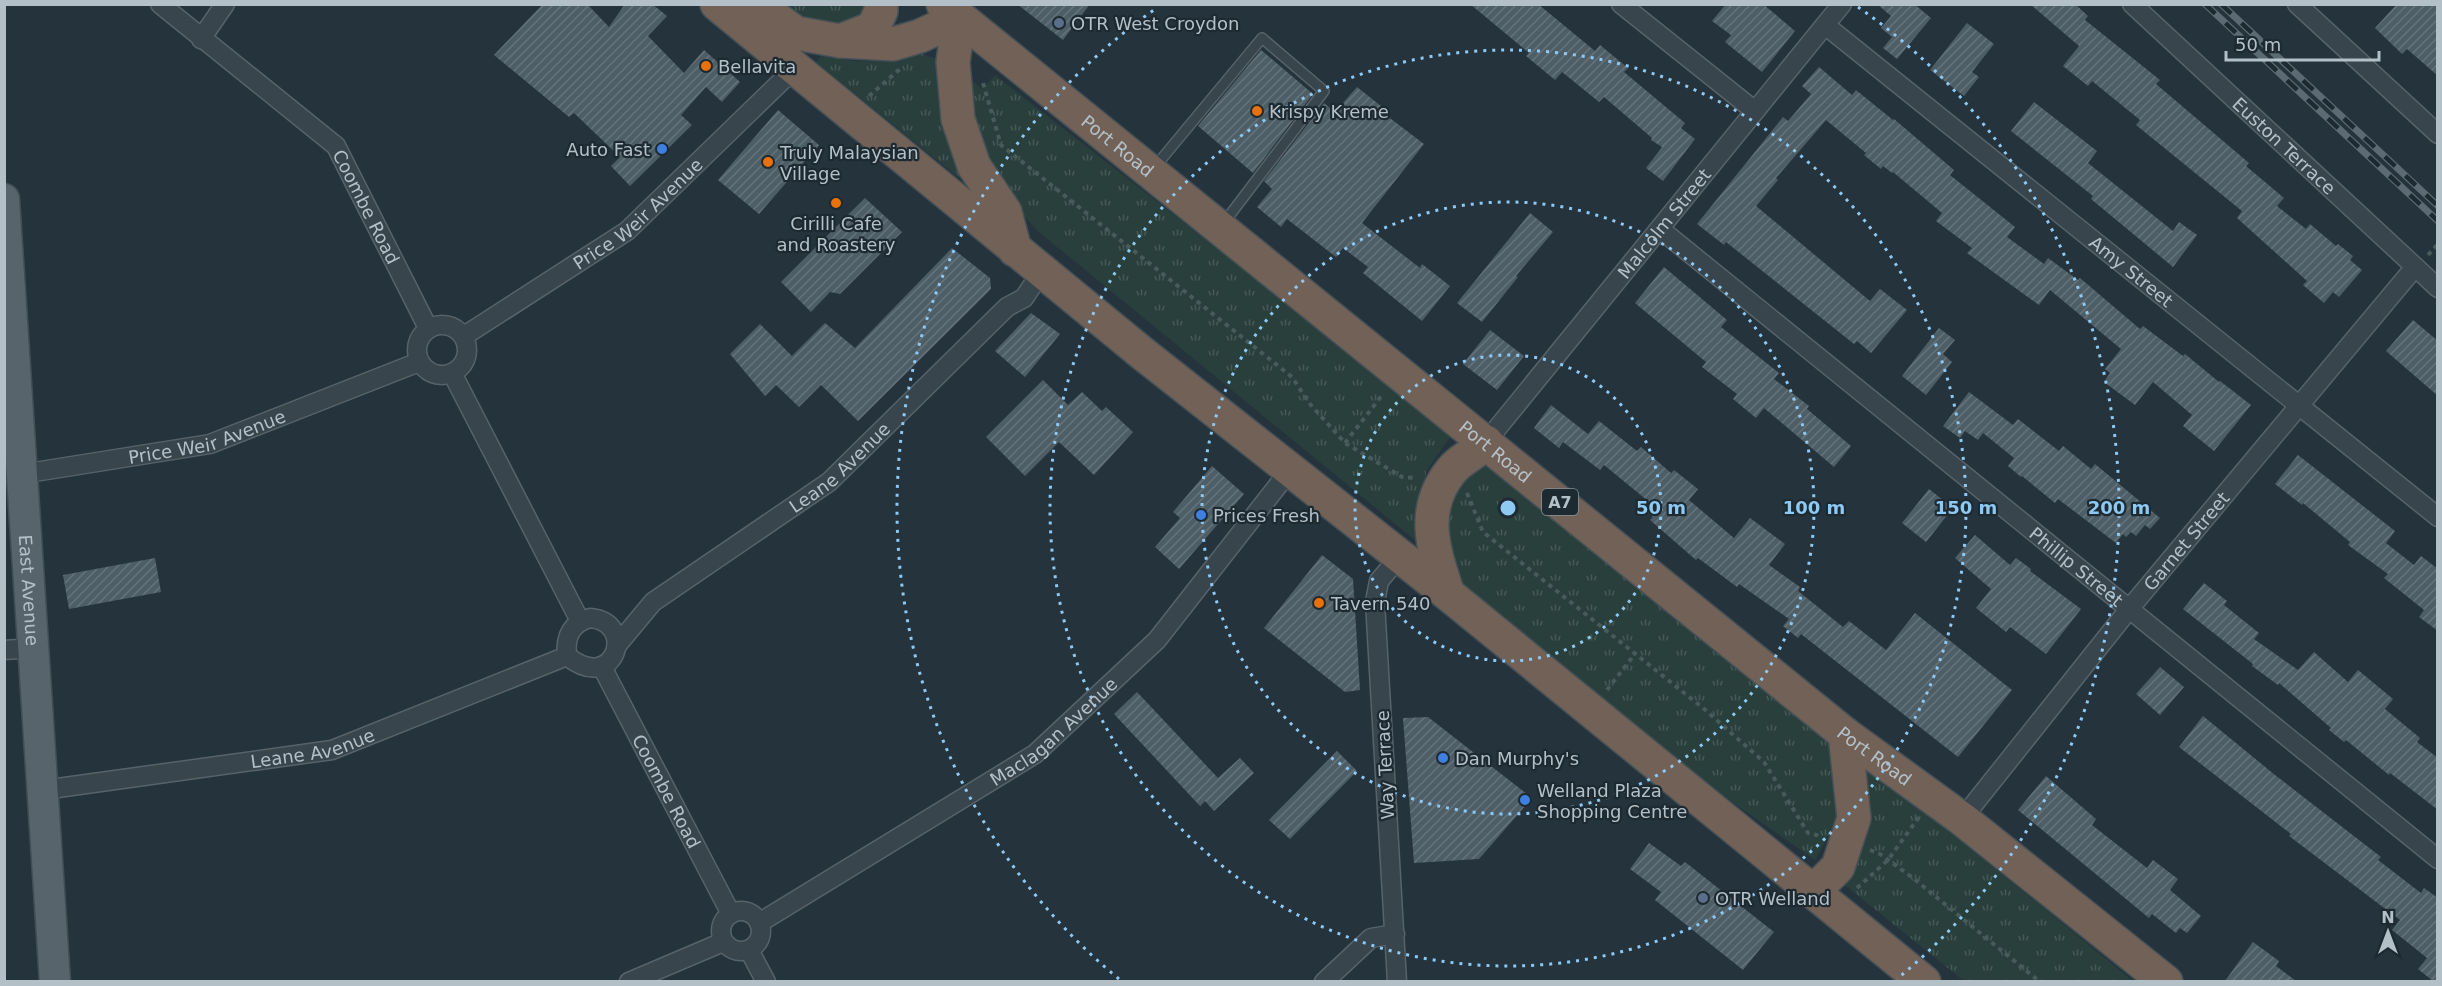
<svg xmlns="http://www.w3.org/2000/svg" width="2442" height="986" font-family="'DejaVu Sans',sans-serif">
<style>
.grass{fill:url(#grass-tufts)}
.building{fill:url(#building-hatch)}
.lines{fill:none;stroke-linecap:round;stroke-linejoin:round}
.lane-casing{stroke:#57636a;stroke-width:12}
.street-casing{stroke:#57636a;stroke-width:21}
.primary-casing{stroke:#424e55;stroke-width:33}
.highway-casing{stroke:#445057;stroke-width:36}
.path{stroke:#475b5a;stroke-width:4;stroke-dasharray:4.5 4.5;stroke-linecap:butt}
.lane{stroke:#39454c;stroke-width:9}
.street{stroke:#39454c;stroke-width:18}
.primary{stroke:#57646c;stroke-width:30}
.highway{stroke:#726156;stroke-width:33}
.rail-casing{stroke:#5b6a73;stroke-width:7}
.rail{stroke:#1e2a31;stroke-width:4.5;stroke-dasharray:14;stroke-linecap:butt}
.ring{fill:none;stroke:#8ec9f3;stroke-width:3;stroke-dasharray:3 6}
.service-dot{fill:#5c6f8a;stroke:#1e2a31;stroke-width:2}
.food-dot{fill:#e8710a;stroke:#1e2a31;stroke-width:2}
.shop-dot{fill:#3f7fe0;stroke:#1e2a31;stroke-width:2}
.labels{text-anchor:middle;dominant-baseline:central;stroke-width:4.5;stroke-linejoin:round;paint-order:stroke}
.shield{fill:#1e2a31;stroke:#87939b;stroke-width:1.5}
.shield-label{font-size:16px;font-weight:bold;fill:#b4c0c8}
.poi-label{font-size:18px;fill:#b4c0c8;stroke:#1e2a31;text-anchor:start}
.street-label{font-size:18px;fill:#b4c0c8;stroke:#1e2a31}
.centre{fill:#8ec9f3;stroke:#1e2a31;stroke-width:3}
.ring-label{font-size:18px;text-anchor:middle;font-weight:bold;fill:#8ec9f3;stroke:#1e2a31;stroke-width:4.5;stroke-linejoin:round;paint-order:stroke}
</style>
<defs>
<pattern id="grass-tufts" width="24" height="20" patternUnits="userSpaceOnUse" patternTransform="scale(1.5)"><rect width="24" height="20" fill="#283f3c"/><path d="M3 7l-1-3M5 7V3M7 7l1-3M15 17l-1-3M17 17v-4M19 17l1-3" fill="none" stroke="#455957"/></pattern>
<pattern id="building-hatch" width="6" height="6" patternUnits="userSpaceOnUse" patternTransform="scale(1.5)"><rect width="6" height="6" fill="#4e5e67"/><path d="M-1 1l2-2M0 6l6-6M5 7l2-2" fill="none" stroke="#65737b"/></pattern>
</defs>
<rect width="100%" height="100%" fill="#25333c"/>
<!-- grass -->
<path class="grass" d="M782,5H866L860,18C824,30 812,26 782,5Z
M916,48L926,56L939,59C935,107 940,130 963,173L959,178L816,62L821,56C863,63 876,66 916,48Z
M957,67L982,89L995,75L1453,433L1426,471L1421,545L1039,232L1002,193L973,144Z
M1486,456L1824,728L1837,755L1839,817L1815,860L1722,795L1608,702L1481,609L1439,551L1441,504Z
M1860,758L2133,981H1964L1836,878Z"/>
<!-- building -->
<path class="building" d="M543,4H587L609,27L625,4H652L667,16L648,36L684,73L704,50L740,82L722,102L706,87L681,115L692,125L630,186L611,166L620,157L574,113L569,117L494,55Z
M1017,4H1090L1063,40Z
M1470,4H1538L1595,51L1600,45L1628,68L1624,72L1685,123L1681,128L1695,139L1663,181L1646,168L1662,147L1651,140L1652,138L1604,97L1599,102L1562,72L1555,80L1526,56L1529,53Z
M1726,4H1763L1795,31L1762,72L1725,42L1731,35L1712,21Z
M1877,4H1914L1931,18L1897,59L1883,48L1892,37L1881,28L1891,16Z
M2030,4H2075L2088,16L2085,20L2160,80L2156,84L2249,163L2246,166L2284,198L2277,206L2306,229L2310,224L2336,246L2338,244L2353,256L2350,260L2362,270L2339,297L2333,292L2324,303L2303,285L2307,281L2237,218L2242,211L2136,125L2140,120L2092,81L2088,86L2063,66L2079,46Z
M2397,4H2438V76L2407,49L2402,54L2375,28Z
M1967,23L1994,44L1972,72L1979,77L1964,96L1930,70Z
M1261,50L1313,94L1253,173L1198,126Z
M1819,67L1852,95L1856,90L1893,120L1894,119L1954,170L1950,175L2015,227L2007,237L2044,264L2048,258L2078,280L2080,278L2140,329L2143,326L2183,356L2185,354L2219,382L2220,381L2251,405L2214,451L2183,426L2192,415L2153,382L2135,405L2104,382L2110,373L2105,369L2121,349L2050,290L2039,305L1967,253L1972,248L1936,221L1942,213L1893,172L1892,173L1883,166L1881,169L1864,155L1866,153L1826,120L1776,178L1778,180L1756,206L1870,301L1880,289L1907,310L1871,353L1857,341L1854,344L1726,242L1724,245L1697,224L1783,117L1788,121L1811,94L1802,86Z
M1357,87L1381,106L1378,109L1424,144L1362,223L1420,268L1422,264L1450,286L1422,321L1363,273L1368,267L1343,248L1336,257L1287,219L1281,227L1257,207L1272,189L1264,181L1324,103L1335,112Z
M2034,102L2097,151L2088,163L2173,231L2179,222L2197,235L2173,267L2091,199L2093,196L2011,131Z
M778,110L819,145L759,214L718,180Z
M865,198L902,232L840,294L830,292L811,312L781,282Z
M1530,213L1553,232L1516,276L1518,277L1482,322L1457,303Z
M952,248L990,278L991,289L858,421L821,385L799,407L776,385L765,396L730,354L760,324L792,356L825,323L855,348Z
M1664,267L1727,320L1721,327L1779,373L1774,379L1809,406L1807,409L1851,446L1834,467L1764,408L1756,418L1733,399L1737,394L1702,367L1706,362L1635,303Z
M1031,313L1060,334L1025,377L995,351Z
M2413,320L2438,341V396L2386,351Z
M1939,328L1955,340L1943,354L1952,362L1926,395L1902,376Z
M1490,330L1524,356L1497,390L1463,364Z
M1043,380L1068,405L1082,392L1102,411L1106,407L1133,432L1094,475L1059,442L1025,476L986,437Z
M1969,392L2013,425L2018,419L2059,451L2063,446L2091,469L2095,464L2160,518L2150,529L2145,525L2136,536L2131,532L2126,537L2123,534L2116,543L2058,499L2055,503L2022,476L2021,477L2008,466L2014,458L1983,433L1978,440L1965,431L1960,438L1943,426Z
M1551,405L1588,434L1599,421L1637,451L1641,447L1671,473L1674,470L1698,489L1689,500L1734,538L1750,518L1785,544L1769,565L1800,587L1798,591L1843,627L1849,621L1886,650L1915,613L2012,690L1958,757L1801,634L1798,638L1783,626L1789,619L1739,584L1737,587L1698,558L1696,560L1650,520L1653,517L1642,508L1648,501L1604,465L1600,470L1563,442L1559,448L1534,428Z
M2298,455L2395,531L2386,543L2414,565L2421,556L2438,569V631L2419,617L2424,610L2384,578L2388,574L2348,545L2350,542L2303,503L2302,505L2275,484Z
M1212,466L1244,494L1179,569L1155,547L1180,518L1173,512Z
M1929,489L1953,508L1926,542L1902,523Z
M1975,535L2010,565L2016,558L2031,569L2030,571L2081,609L2046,654L2010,627L2006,632L1976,608L1991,589L1955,558Z
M1322,555L1353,579L1360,690L1345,692L1264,628Z
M155,558L161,592L69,609L63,575Z
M2204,583L2227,601L2224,605L2259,633L2254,639L2298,670L2314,652L2348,682L2358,670L2393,699L2385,709L2420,738L2417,742L2438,758V810L2390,773L2389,775L2346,740L2344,742L2329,730L2331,728L2279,683L2278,685L2252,666L2253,664L2183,609Z
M2160,667L2184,687L2160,715L2136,694Z
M1137,692L1218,778L1240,758L1254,773L1214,811L1205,801L1200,806L1114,714Z
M2203,716L2275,775L2381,857L2378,860L2421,893L2424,888L2438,898V981H2433L2418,969L2427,958L2392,930L2400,920L2289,836L2291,834L2179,747Z
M1428,717L1532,798L1479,859L1414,863L1403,718Z
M1337,751L1357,771L1290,839L1269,820Z
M2046,776L2096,819L2092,825L2147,868L2153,860L2178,879L2170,890L2201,916L2187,933L2180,928L2176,933L2152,914L2149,918L2018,810Z
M1649,843L1681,866L1685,862L1774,932L1743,970L1655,900L1661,892L1630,869Z
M2253,942L2279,961L2276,966L2296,981H2225Z"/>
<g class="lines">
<!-- lane casing -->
<g class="lane-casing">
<path id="lane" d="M1154,168L1262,38L1324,91L1223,224"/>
</g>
<!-- street casing -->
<g class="street-casing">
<g id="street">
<path id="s1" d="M160,4L336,146L428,328"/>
<path d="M1621,4L1755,111"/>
<path id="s2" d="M2132,4L2438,288"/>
<path d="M2297,4L2438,134"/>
<path id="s3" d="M1825,25L2438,517"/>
<path d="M201,39L225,4"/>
<path id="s4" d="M1660,229L2438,859"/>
<circle cx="442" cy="350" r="25"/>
<path id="s5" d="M464,336L627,231L794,69"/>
<path d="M452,373L580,621"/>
<path id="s6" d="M1486,442L1842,4"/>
<path id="s7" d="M22,474L210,444L419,362"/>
<path d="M590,618C638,622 615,695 567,656C565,637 570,624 590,618Z"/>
<path id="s8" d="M618,644L653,602L829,482L1007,307L1024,298L1042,271"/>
<path d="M4,650L33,648"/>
<path id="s9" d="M602,667L731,914"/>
<path id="s10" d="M43,790L332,750L567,656"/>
<path id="s11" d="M1962,819L2130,608L2415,267"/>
<circle cx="741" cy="931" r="20"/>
<path id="s12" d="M759,923L1035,754L1157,640L1290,470"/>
<path d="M749,950L766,982"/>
<path d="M629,982L723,942"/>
<path d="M1324,982L1371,938L1395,934"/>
<path d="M1397,982L1375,602L1379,581L1399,557"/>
</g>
</g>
<!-- primary casing -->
<g class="primary-casing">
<g id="primary">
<path id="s13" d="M4,199L55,982"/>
</g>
</g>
<!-- highway casing -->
<g class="highway-casing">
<g id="highway">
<path d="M717,4L1142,353L1448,594L1924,982"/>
<path d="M756,4L796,33L840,41L893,44L920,36L959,18"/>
<path id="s14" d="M943,4L1845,734L1962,819L2166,982"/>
<path d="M959,18L953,62L958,119L974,166L1005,212L1015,250"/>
<path d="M840,41L873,28L881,11V4"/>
<path d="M1448,594C1434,551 1419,511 1451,471C1461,458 1476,454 1486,442"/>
<path d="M1813,892L1838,867L1854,818L1845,734"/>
</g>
</g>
<!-- path -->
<path class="path" d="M983,83L1001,145L1292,377L1310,404L1345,443L1402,477L1416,478
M869,96L900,69
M2428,255L2438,244
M1345,443L1383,394
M1467,493L1483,532L1703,708L1764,762L1808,833L1821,836
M1607,690L1634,655
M1870,850L1880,854L1913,878L2040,982
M1857,888L1888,860L1919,817"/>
<!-- lane -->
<use href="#lane" class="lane"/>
<!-- street -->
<use href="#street" class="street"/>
<!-- primary -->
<use href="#primary" class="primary"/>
<!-- highway -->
<use href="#highway" class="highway"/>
<!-- rail casing -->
<g class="rail-casing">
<path id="rail" d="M2205,4L2438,221
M2221,4L2438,206"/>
</g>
<!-- rail -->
<use href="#rail" class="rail"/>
</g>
<!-- distance rings -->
<g class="ring">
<circle cx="1508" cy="508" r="153"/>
<circle cx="1508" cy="508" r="306"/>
<circle cx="1508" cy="508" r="458"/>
<path d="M1119 979A611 611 0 0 1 1158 7M1858 7A611 611 0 0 1 1897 979"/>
</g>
<!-- markers -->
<g class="service-dot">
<circle cx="1059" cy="23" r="6"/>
<circle cx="1703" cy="898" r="6"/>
</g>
<g class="food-dot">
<circle cx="706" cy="66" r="6"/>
<circle cx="1257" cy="111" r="6"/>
<circle cx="768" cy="162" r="6"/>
<circle cx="836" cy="203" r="6"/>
<circle cx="1319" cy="603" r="6"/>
</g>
<g class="shop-dot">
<circle cx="662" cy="149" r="6"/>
<circle cx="1201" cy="515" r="6"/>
<circle cx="1443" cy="758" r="6"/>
<circle cx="1525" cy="800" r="6"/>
</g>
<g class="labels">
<!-- shield labels -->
<rect class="shield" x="1542" y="489" width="36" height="26" rx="4.5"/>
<g class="shield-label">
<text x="1560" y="502">A7</text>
</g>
<!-- poi labels -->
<g class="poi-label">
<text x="1071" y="23">OTR West Croydon</text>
<text x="718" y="66">Bellavita</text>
<text x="1269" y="111">Krispy Kreme</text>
<text x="650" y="149" text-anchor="end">Auto Fast</text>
<text x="780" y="152">Truly Malaysian<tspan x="780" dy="21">Village</tspan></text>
<text x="836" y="223" text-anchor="middle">Cirilli Cafe<tspan x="836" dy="21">and Roastery</tspan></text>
<text x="1213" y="515">Prices Fresh</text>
<text x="1331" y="603">Tavern 540</text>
<text x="1455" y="758">Dan Murphy's</text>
<text x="1537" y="790">Welland Plaza<tspan x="1537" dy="21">Shopping Centre</tspan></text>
<text x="1715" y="898">OTR Welland</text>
</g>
<!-- street labels -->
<g class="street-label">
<text stroke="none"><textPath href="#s14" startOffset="225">Port Road</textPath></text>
<text stroke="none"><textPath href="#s2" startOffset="208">Euston Terrace</textPath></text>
<text stroke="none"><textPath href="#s1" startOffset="294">Coombe Road</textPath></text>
<text stroke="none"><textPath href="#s5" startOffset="213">Price Weir Avenue</textPath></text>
<text stroke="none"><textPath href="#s6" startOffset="282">Malcolm Street</textPath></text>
<text stroke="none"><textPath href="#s3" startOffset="393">Amy Street</textPath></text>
<text stroke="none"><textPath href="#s7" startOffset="189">Price Weir Avenue</textPath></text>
<text stroke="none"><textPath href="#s14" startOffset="711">Port Road</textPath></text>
<text stroke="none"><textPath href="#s8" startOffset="285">Leane Avenue</textPath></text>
<text stroke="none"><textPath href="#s11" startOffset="357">Garnet Street</textPath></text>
<text stroke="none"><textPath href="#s4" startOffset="536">Phillip Street</textPath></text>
<text stroke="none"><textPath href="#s13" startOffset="392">East Avenue</textPath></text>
<text stroke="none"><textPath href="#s12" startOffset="352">Maclagan Avenue</textPath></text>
<text stroke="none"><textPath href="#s10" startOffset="273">Leane Avenue</textPath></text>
<text stroke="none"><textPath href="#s14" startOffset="1197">Port Road</textPath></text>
<text transform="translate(1385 765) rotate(-93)">Way Terrace</text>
<text stroke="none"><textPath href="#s9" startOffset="140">Coombe Road</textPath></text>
</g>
</g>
<circle cx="1508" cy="508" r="9" class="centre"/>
<g class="ring-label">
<text x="1661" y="514">50 m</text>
<text x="1814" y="514">100 m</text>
<text x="1966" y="514">150 m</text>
<text x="2119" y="514">200 m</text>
</g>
<!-- border -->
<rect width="2442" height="986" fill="none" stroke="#b4c0c8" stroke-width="12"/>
<!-- north arrow -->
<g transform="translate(2388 932)" stroke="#1e2a31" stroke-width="4.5" paint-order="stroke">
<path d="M0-4.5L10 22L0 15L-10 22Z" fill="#b4c0c8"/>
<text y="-9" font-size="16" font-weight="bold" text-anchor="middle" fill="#b4c0c8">N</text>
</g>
<!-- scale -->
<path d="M2226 51v9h153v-9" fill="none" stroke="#b4c0c8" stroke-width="3"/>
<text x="2235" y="51" font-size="18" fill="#b4c0c8" stroke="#1e2a31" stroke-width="4.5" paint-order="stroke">50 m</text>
</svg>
